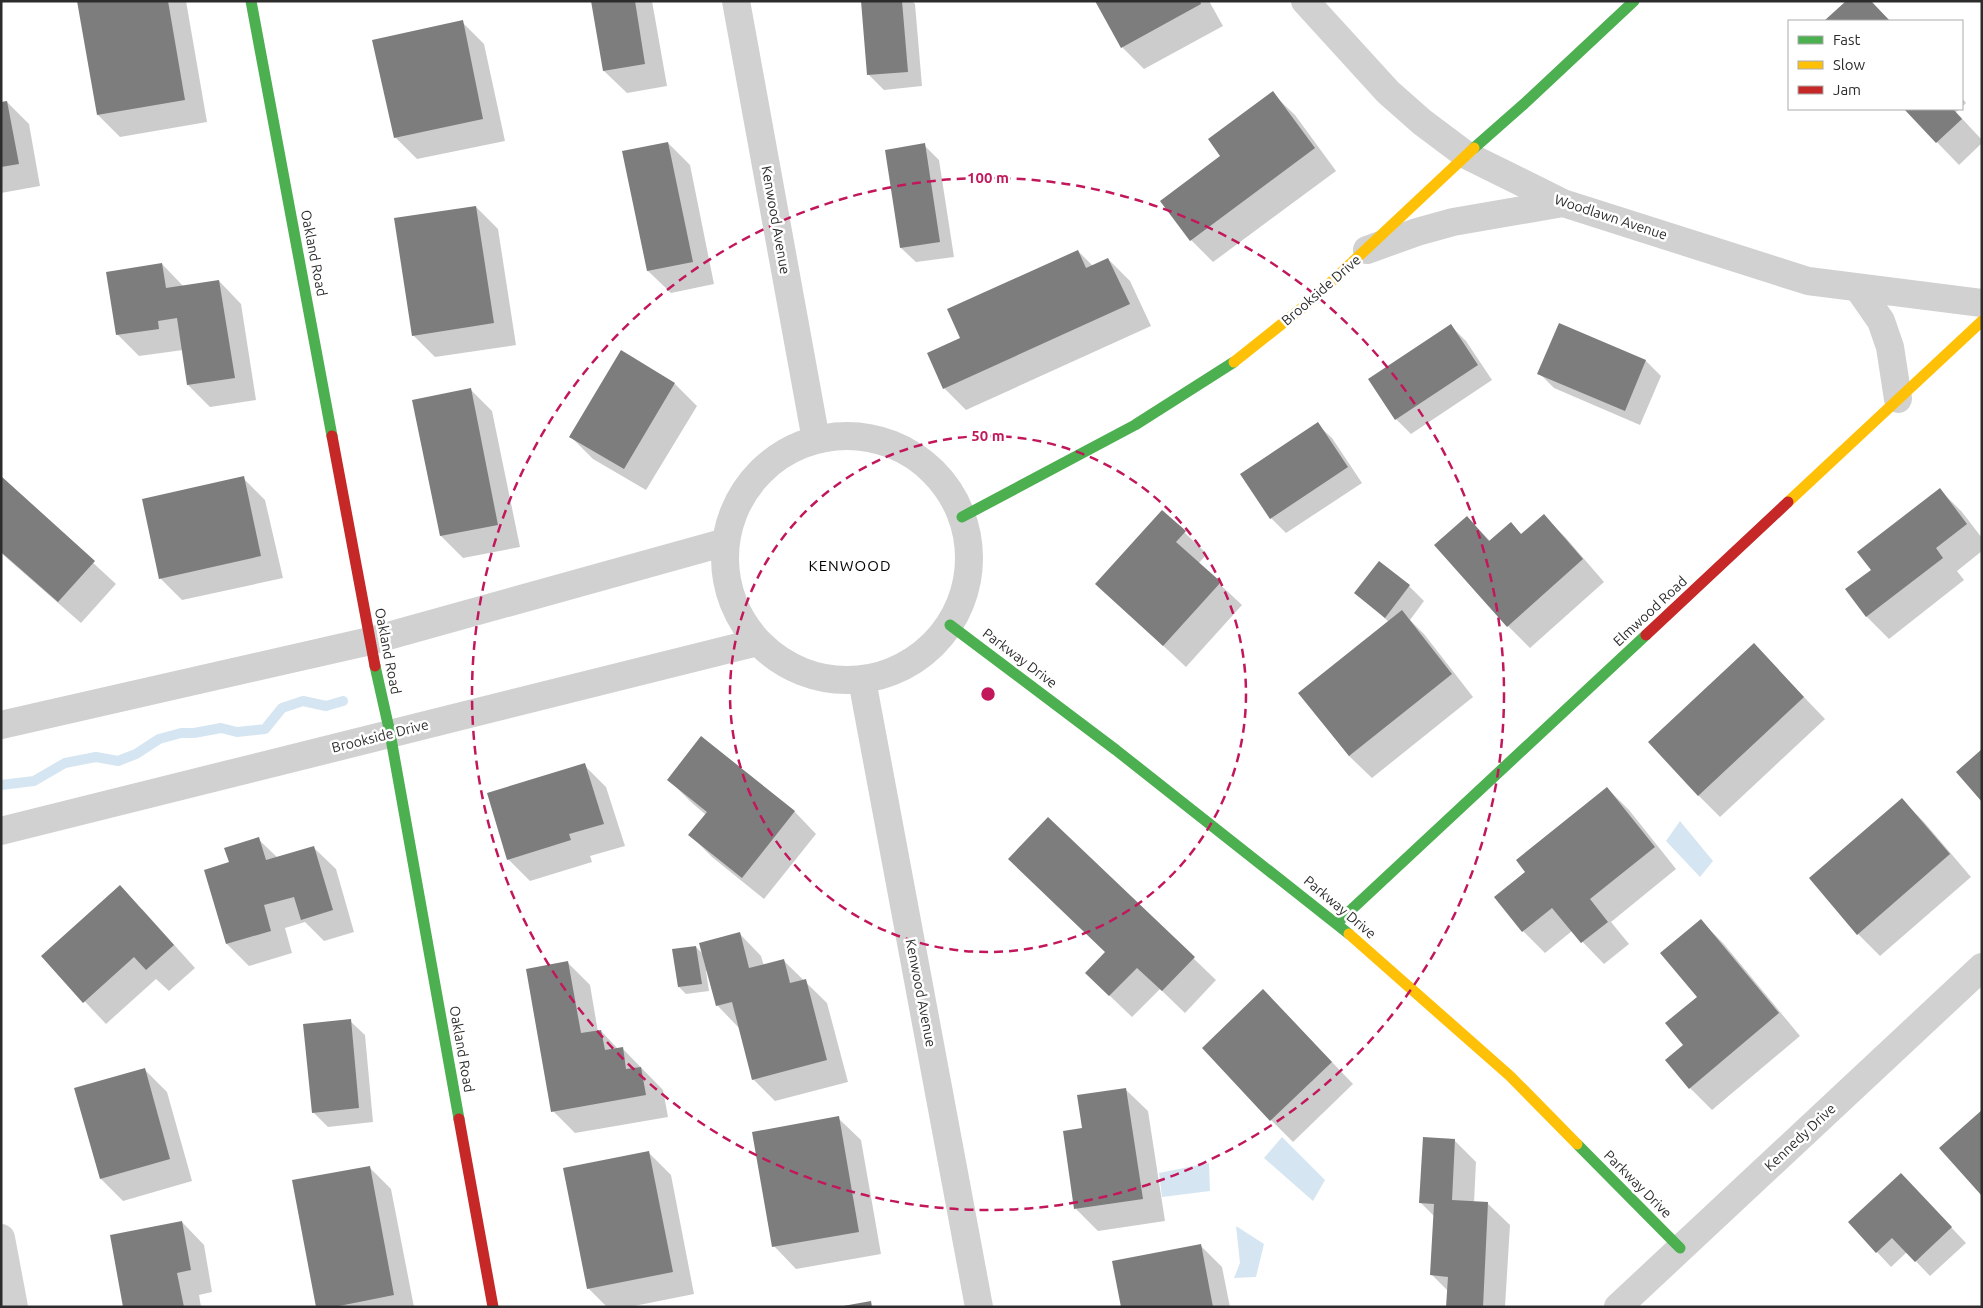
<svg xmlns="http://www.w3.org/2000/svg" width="1983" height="1308" font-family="Ubuntu,sans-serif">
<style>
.water{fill:#d5e6f2}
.shadow{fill:#0003}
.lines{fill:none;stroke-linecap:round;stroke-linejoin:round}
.stream{stroke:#d5e6f2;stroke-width:10}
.building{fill:#7d7d7d}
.street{stroke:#d1d1d1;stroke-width:28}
.fast{stroke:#4caf50;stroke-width:11}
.slow{stroke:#ffc107;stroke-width:11}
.jam{stroke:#c62828;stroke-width:11}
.ring{fill:none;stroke:#c2185b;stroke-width:2.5;stroke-dasharray:9 6}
.labels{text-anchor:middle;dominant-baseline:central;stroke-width:5;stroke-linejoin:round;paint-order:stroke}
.street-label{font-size:14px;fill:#2c2c2c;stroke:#fff}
.neighbourhood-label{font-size:15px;letter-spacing:1px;fill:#000;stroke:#fff}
.centre{fill:#c2185b;stroke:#fff;stroke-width:2.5}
.ring-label{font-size:15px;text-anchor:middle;font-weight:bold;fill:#c2185b;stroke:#fff;stroke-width:5;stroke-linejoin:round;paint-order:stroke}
</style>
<rect width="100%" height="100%" fill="#fff"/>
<!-- water -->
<path class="water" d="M1680,821L1713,861L1700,877L1666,841Z
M1282,1137L1325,1180L1313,1201L1264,1158Z
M1209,1163L1210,1191L1162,1197L1159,1173Z
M1236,1226L1264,1244L1256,1277L1234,1278L1240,1263Z"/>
<!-- shadow -->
<path class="shadow" d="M78,1H186L207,122L120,137L98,115Z
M592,1H652L667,86L627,93L604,71Z
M862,1H912L915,4L922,86L884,90L869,75Z
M1097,1H1209L1223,26L1144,69L1122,47Z
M1848,1H1870L1890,21H1826Z
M462,22L484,44L505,141L417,159L395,137Z
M1272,93L1295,115L1336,171L1213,262L1191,240L1222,157Z
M1962,98L1966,103L1962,107Z
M7,102L29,124L40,186L1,193V103Z
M1905,109H1960L1956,112L1982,140V143L1959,165Z
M668,143L690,165L714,284L671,293L648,271Z
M924,145L939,160L954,257L916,262L901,248Z
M476,207L498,229L516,345L435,357L413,335Z
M1078,251L1093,266L1108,259L1130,281L1151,326L966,410L944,388L961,338Z
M162,264L184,287L219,281L241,304L256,400L210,407L188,385L183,350L139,356L117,334Z
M1560,324L1646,361L1661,376L1640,425L1554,388L1539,373Z
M1451,326L1466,341L1492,380L1411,434L1396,419Z
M675,384L697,406L646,490L593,459L571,437Z
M470,389L492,411L520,547L463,558L441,536L414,401Z
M1317,424L1332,438L1362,483L1286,533L1271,518L1242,474Z
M1,478L116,584L81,623L1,553Z
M243,478L265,500L283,578L182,600L160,578Z
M1940,490L1962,512L1982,538V551L1957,571L1964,580L1889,639L1867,617L1847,589L1872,570Z
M1162,511L1207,554L1198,564L1242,605L1186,667L1097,584Z
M1544,516L1566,538L1604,582L1530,648L1508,626L1467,518L1490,541L1510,523L1522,535Z
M1380,563L1409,586L1424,601L1410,620L1424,634L1473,697L1372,778L1349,756L1300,693L1389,622L1356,593Z
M1754,645L1825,719L1720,817L1698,795Z
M584,765L606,787L625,846L590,856L592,862L530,881L508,859Z
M669,780L794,811L816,834L764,899L712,857L690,835L706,815L691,802Z
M1607,788L1629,810L1676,869L1611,922L1629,944L1604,964L1572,931L1545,953L1523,931Z
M1902,800L1924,822L1971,877L1880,956L1858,934Z
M1048,819L1216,980L1185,1013L1160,989L1132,1017L1109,995L1106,952Z
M258,839L278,858L313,847L336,869L354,932L324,941L305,922L285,928L292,953L249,966L227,944L206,871L230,863Z
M142,909L195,968L169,991L156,979L106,1024L43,957Z
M1701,921L1723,943L1800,1036L1712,1110L1690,1088L1685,1045L1699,997Z
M739,933L761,956L764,966L783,960L827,1003L848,1082L775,1101L753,1079L739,1028L717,1005L708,971H706L709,991L686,994L679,987L696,947L703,954Z
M568,963L590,985L598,1032L601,1031L618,1049L622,1048L663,1090L668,1117L575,1133L553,1111Z
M1285,1013L1353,1084L1293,1142L1271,1120Z
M350,1021L365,1035L373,1122L328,1127L313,1112Z
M145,1070L167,1092L192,1181L123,1201L101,1179Z
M1125,1089L1148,1111L1165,1221L1098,1231L1076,1209Z
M838,1118L861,1140L881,1254L796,1269L774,1246Z
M1454,1140L1476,1162L1474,1203H1487L1510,1225L1505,1307H1447L1448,1291L1432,1275L1435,1217L1421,1203Z
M649,1153L671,1175L694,1294L629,1307H607L588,1288Z
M369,1167L391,1189L414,1307H317Z
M1915,1189L1966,1243L1930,1276L1907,1252L1891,1267L1877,1252Z
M182,1222L204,1245L212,1292L199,1295L201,1307H125Z
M1200,1245L1222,1267L1230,1307H1122Z"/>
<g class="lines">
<!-- stream -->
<path class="stream" d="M1,785L34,781L65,763L96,757L118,761L136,754L159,739L181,733H194L221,728L237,732L265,729L282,708L303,701L326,706L343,701"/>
</g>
<!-- building -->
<path class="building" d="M77,1H168L185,100L97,115Z
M591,1H635L645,64L603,71Z
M861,1H902L908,72L867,75Z
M1095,1H1200L1201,4L1121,48Z
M1846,1H1871L1890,21H1824Z
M463,20L483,119L394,138L372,40Z
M1273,91L1315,148L1190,241L1160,201L1220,156L1208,139Z
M7,101L19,164L1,167V102Z
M1904,109H1953L1962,119L1936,143Z
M668,142L693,262L647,271L622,151Z
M925,143L940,242L900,248L885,150Z
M476,206L494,323L412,336L394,218Z
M1078,250L1086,268L1108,258L1130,304L943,389L927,353L960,338L947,309Z
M162,263L166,288L219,280L235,378L187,385L177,318L158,321L159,329L116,335L106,272Z
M1559,323L1646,360L1625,411L1537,374Z
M1451,324L1478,365L1395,420L1368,379Z
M621,350L675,383L624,469L569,437Z
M471,388L498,525L440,536L412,400Z
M1318,422L1348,467L1270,519L1240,474Z
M1,476L95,561L58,602L1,552Z
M244,476L261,556L159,579L142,499Z
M1940,488L1967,524L1936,548L1943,558L1866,617L1845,589L1871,570L1857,552Z
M1162,510L1186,531L1176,542L1221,582L1163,646L1095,584Z
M1544,514L1583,559L1507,627L1434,545L1467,516L1489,541L1511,522L1521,534Z
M1379,561L1410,585L1385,618L1354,593Z
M1402,610L1452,674L1349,756L1298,693Z
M1754,643L1804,697L1698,796L1648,742Z
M701,736L795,811L742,878L688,835L707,812L667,780Z
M1982,749V802L1956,772Z
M585,763L604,824L569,834L571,840L507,860L487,793Z
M1607,787L1655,847L1590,899L1608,922L1581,943L1552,908L1522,932L1494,897L1525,872L1516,860Z
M1902,798L1950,854L1857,935L1809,878Z
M1048,817L1195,957L1162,991L1137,968L1109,996L1085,973L1105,952L1008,859Z
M259,837L266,860L314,846L333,910L301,920L294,897L264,905L271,931L226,944L204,870L229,862L224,848Z
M120,885L174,945L146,970L134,957L83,1003L41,956Z
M1701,919L1779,1013L1689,1089L1665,1060L1683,1045L1665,1023L1697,997L1660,953Z
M740,932L749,968L784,959L790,983L806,979L827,1060L752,1080L732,1002L716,1006L699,943Z
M696,946L702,984L678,987L672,949Z
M568,961L581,1033L601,1030L605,1050L623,1047L626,1069L641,1067L646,1095L551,1112L526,969Z
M1263,989L1332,1062L1270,1121L1202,1048Z
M351,1019L359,1108L312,1113L303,1024Z
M145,1068L170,1159L100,1179L74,1088Z
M1126,1088L1143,1199L1074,1209L1063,1131L1082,1128L1077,1095Z
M1982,1110V1196L1939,1148Z
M839,1116L859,1232L772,1247L752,1132Z
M1423,1137L1455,1139L1452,1200L1488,1202L1483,1307H1446L1448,1277L1430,1275L1434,1204L1419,1203Z
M649,1151L673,1272L587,1289L563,1168Z
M370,1166L394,1295L334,1307H316L292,1180Z
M1901,1173L1952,1227L1915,1262L1892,1238L1876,1253L1848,1222Z
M182,1221L191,1270L177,1273L184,1307H123L110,1235Z
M1201,1244L1213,1307H1121L1112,1261Z
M871,1301L872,1307H843V1306Z"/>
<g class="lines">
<!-- street -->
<path class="street" d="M736,1L816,440
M1305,1L1388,92L1422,122L1466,155L1563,203L1808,281L1982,303
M1367,250L1417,232L1453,222L1563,203
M1858,288L1881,321L1890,347L1898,399
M725 558a122 122 0 1 1 244 0a122 122 0 1 1-244 0Z
M862,680L979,1307
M1,725L370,641L726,542
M1,831L758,642
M1,1238L14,1307
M1618,1307L1982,967"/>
<!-- fast -->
<path class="fast" d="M251,1L332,436
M1474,148L1524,104L1634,1
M962,517L1135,425L1234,362
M950,625L1116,750L1349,934
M375,666L390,733L459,1119
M1337,923L1646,635
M1577,1144L1680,1248"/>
<!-- slow -->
<path class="slow" d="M1234,362L1312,300L1474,148
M1788,502L1982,321
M1349,934L1510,1076L1577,1144"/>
<!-- jam -->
<path class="jam" d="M332,436L375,666
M1646,635L1788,502
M459,1119L493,1307"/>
</g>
<!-- distance rings -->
<g class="ring">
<circle cx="988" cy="694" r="258"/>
<circle cx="988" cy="694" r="516"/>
</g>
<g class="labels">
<!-- street labels -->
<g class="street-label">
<text transform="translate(1611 217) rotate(18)">Woodlawn Avenue</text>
<text transform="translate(776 220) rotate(80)">Kenwood Avenue</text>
<text transform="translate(314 253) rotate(79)">Oakland Road</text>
<text transform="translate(1321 290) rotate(-41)">Brookside Drive</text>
<text transform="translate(1650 611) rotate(-43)">Elmwood Road</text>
<text transform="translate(388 651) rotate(79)">Oakland Road</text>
<text transform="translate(1020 658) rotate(37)">Parkway Drive</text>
<text transform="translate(380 736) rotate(-14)">Brookside Drive</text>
<text transform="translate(1340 907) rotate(40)">Parkway Drive</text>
<text transform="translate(921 993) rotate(79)">Kenwood Avenue</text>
<text transform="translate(462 1049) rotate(80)">Oakland Road</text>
<text transform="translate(1800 1137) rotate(-43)">Kennedy Drive</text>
<text transform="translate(1638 1184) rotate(45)">Parkway Drive</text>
</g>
<!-- neighbourhood labels -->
<g class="neighbourhood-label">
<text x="850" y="565">KENWOOD</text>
</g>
</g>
<circle cx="988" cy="694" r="8" class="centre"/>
<g class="ring-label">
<text x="988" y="183">100 m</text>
<text x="988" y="441">50 m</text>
</g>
<!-- border -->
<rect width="1983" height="1308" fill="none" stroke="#2c2c2c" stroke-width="5"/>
<!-- legend -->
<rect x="1788" y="20" width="175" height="90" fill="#ffffff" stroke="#ababab"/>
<rect x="1798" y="36" width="25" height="8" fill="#4caf50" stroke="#ababab"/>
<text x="1833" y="45" font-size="15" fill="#2c2c2c">Fast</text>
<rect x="1798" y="61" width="25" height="8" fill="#ffc107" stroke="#ababab"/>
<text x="1833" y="70" font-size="15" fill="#2c2c2c">Slow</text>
<rect x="1798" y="86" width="25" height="8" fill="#c62828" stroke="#ababab"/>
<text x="1833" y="95" font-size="15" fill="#2c2c2c">Jam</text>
</svg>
